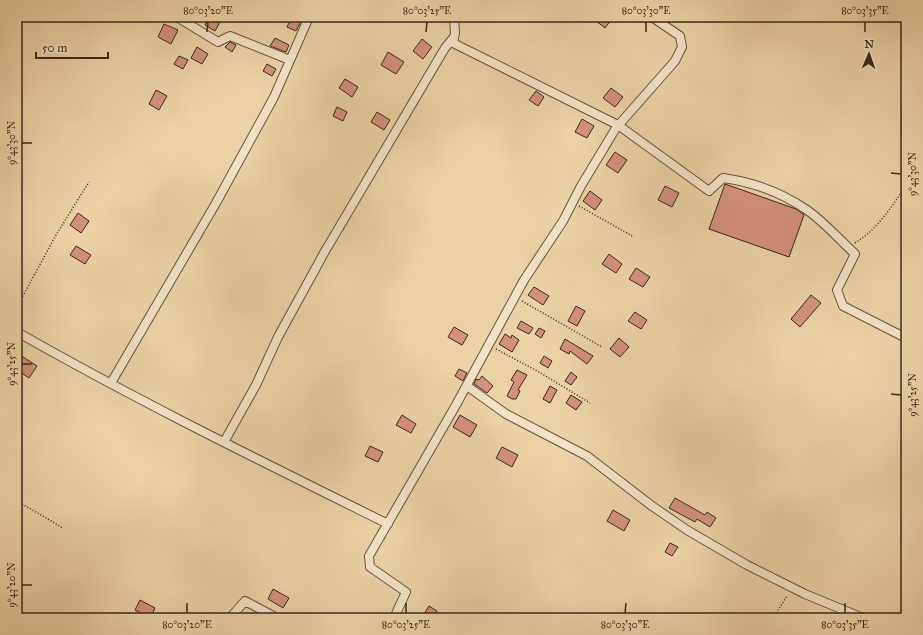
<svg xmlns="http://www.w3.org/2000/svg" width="923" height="635" font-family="'IM FELL Great Primer',serif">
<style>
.building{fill:#d3907d;stroke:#38291b}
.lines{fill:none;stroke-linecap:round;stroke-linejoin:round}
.street-casing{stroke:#65533e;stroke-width:10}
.path{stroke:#38291b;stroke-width:1.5;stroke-dasharray:1 2;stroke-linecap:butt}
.street{stroke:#f3e1c5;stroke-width:8}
.ticks{fill:none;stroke:#38291b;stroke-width:1.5}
.neatline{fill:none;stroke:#38291b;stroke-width:1.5}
.ticks-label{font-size:10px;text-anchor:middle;fill:#38291b}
</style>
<rect width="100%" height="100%" fill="#ecd1a6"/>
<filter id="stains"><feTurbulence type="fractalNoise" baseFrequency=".005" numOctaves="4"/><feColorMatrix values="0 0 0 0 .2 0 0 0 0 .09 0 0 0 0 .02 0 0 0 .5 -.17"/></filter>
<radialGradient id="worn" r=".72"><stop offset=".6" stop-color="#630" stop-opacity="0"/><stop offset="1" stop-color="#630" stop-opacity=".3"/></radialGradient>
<!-- building -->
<path class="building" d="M209,17H216L221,20L215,31L205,25Z
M292,17H303L296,31L287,27Z
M591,17H613L605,28Z
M164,24L178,30L171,44L158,37Z
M275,38L289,45L286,52L270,46Z
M422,39L432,47L423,59L413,51Z
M230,42L236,45L232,52L225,47Z
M197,47L208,54L202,64L191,58Z
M388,52L404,62L396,74L381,65Z
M179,56L188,60L183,69L174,64Z
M267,64L276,69L272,76L263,71Z
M345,79L358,87L352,97L339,88Z
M611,88L623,97L615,107L603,98Z
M156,90L167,96L159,110L149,104Z
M536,91L544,97L538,106L529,100Z
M337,107L347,112L343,121L333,116Z
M377,112L390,120L384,130L371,122Z
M582,119L594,126L587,138L575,132Z
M615,152L627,160L618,173L606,165Z
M725,184L796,209L804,215L789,257L709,229Z
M665,186L679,193L672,207L658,200Z
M590,191L602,200L595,210L583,201Z
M78,213L89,221L81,233L70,225Z
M76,246L91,255L85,264L70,255Z
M609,254L622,264L616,273L602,264Z
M636,268L650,277L643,287L629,279Z
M534,287L549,296L543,305L528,295Z
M811,295L821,303L800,327L791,319Z
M576,306L585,311L577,326L568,321Z
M635,312L647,320L641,329L628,321Z
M521,321L533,328L529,334L517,328Z
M454,327L468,335L462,345L448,337Z
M539,328L545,331L541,338L535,334Z
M505,334L511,338L512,335L519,340L512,352L499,344Z
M619,338L629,347L620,357L610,349Z
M565,339L593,356L587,364L570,351L569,354L560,349Z
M17,353L37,366L29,378L17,370Z
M544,356L552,361L548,368L540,363Z
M459,369L467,373L463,381L455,376Z
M517,370L527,375L518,390L520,391L516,399H512L507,396L514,382L511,380Z
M571,372L577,377L571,385L565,381Z
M482,376L493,386L487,393L474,384L476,379L479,380Z
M550,386L557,390L550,403L543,399Z
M571,395L582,402L576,410L566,403Z
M402,415L416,424L411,433L396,425Z
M460,415L477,425L470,437L453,427Z
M370,446L383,452L378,462L365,456Z
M502,447L518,455L512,467L496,458Z
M675,498L705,515L707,512L716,518L710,527L697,519L695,522L669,508Z
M613,510L630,520L624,531L607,521Z
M670,543L678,547L672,556L665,552Z
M273,589L289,598L283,608L268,599Z
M140,600L155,608L150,618L135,610Z
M429,606L437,611L433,618L424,614Z"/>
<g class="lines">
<!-- street casing -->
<g class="street-casing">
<path id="street" d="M177,17L218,42L230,36L290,60
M451,17L454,19L455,33L453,43L618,125L709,191L723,178C752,182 782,193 807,210C824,222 839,239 855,254L837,290L843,306L906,338
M17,332C138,401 263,462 388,524
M111,383L216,203L274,97L309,17
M467,386L506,414L587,456L652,506L687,530L747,565L805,594L863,618
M224,442L256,385L278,337L324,253L445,48L454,37
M230,618L245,601L277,618
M394,618L406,592L370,567L369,556L456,405L524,280L563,221L581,186L616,128L675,61L682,47L680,36L652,17"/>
</g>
<!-- path -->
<path class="path" d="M579,206L634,237
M855,243C878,229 891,207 906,186
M522,301L602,347
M17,307L56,235L89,182
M496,349L539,372L590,403
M17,501L63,528
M773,618L787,596"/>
<!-- street -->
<use href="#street" class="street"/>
</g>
<!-- ticks -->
<path class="ticks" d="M207,32L208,22M426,32L427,22M646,32V22M865,32V22M22,143H32M891,173L901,174M22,364H32M891,394L901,395M22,585H32M187,613V603M406,613V603M625,613L626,603M845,613V603"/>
<!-- margin -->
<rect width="923" height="635" fill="none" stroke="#ecd1a6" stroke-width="44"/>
<!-- north arrow -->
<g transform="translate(869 54) rotate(2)" stroke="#f3e1c5" stroke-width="3" paint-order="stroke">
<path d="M0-3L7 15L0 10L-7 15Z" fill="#38291b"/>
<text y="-6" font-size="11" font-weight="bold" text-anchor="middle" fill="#38291b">N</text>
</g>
<!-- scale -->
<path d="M36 52v6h72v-6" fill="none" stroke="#38291b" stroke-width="2"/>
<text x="42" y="52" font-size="12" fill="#38291b" stroke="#f3e1c5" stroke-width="3" paint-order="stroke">50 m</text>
<rect x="22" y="22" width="879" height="591" class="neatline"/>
<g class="ticks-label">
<text x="208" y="14">80°03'20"E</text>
<text x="427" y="14">80°03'25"E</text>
<text x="646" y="14">80°03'30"E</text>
<text x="865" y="14">80°03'35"E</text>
<text transform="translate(11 143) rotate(-90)" y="4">9°43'30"N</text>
<text transform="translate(912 174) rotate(-90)" y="4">9°43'30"N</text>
<text transform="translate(11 364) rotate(-90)" y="4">9°43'25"N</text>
<text transform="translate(912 395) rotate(-90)" y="4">9°43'25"N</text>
<text transform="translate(11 585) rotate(-90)" y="4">9°43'20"N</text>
<text x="187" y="628">80°03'20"E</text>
<text x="406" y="628">80°03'25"E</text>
<text x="625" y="628">80°03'30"E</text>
<text x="845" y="628">80°03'35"E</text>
</g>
<rect width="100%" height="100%" filter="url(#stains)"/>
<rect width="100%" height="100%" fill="url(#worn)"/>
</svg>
